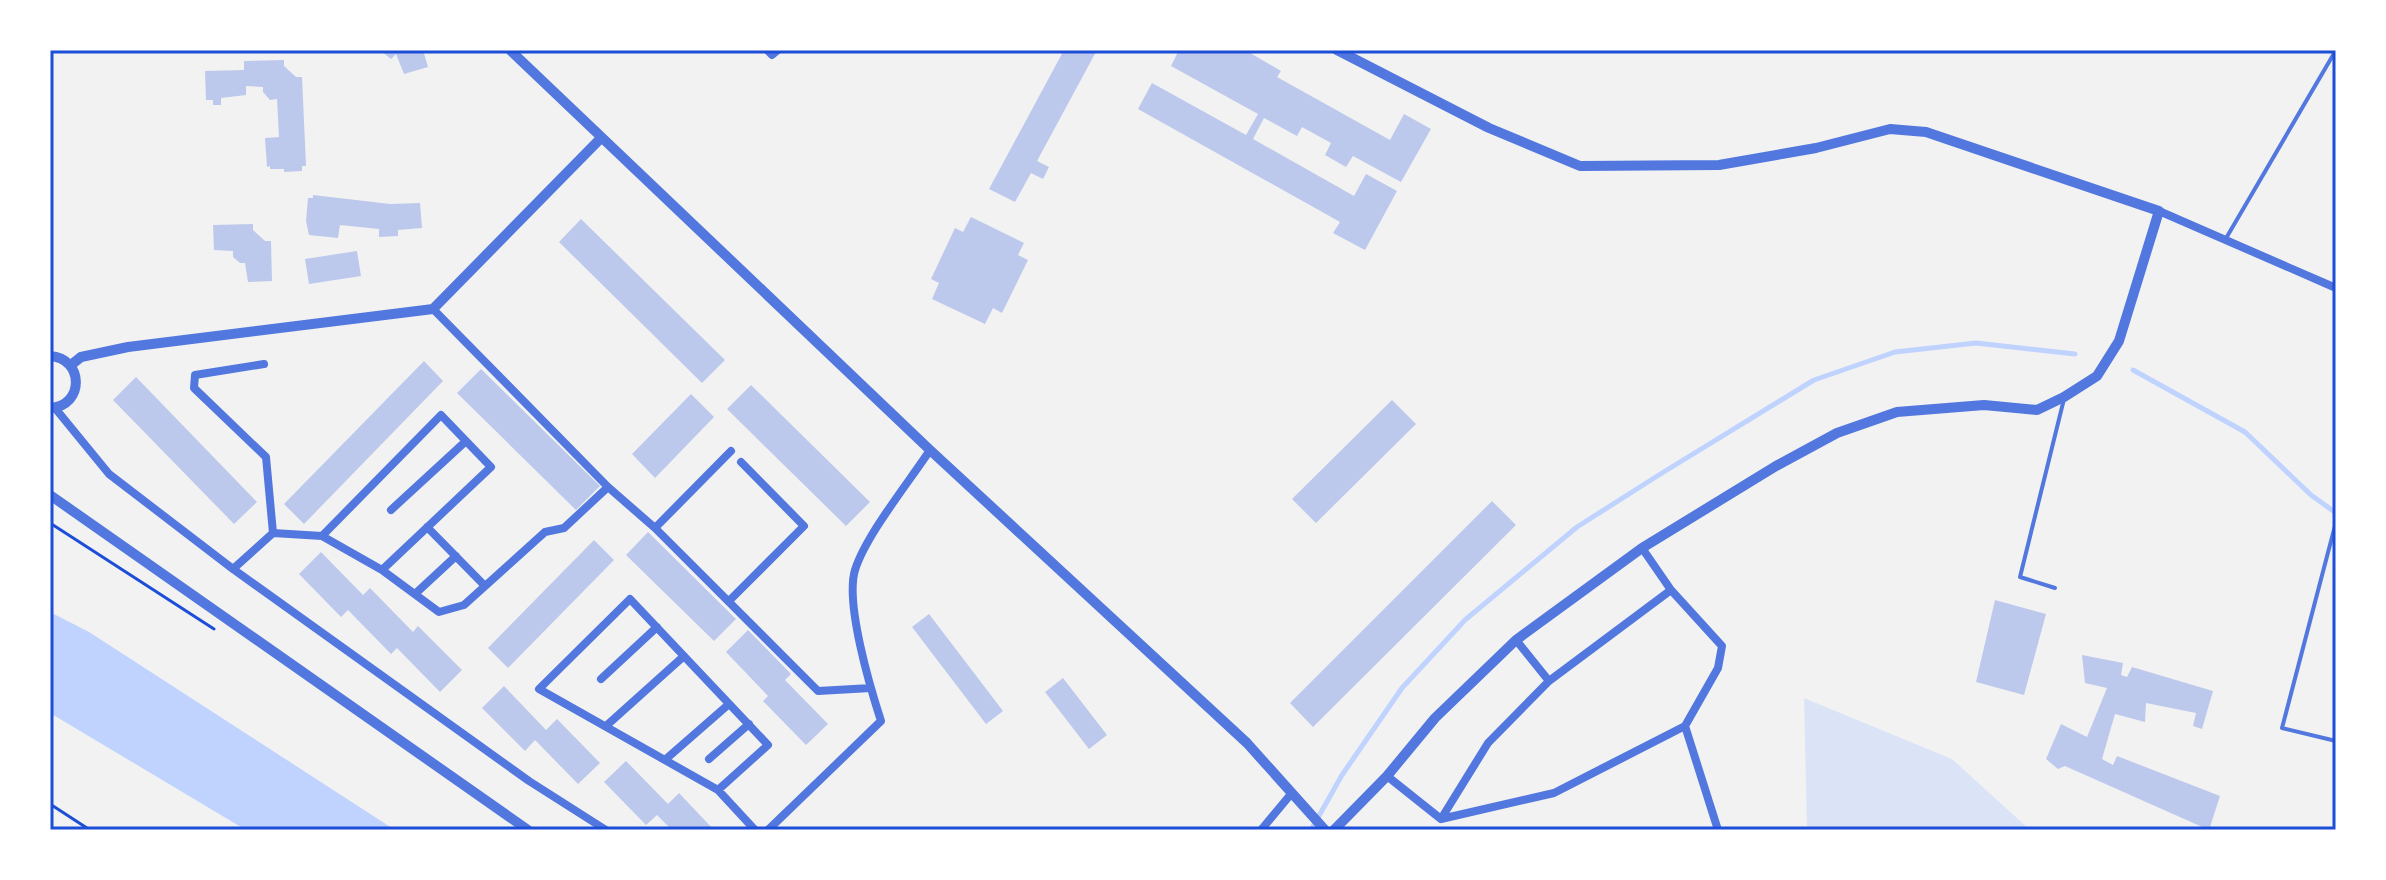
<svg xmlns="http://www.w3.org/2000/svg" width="2386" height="880" font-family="'Fira Sans',sans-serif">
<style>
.green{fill:#dbe4f7}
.water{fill:#bfd3fe}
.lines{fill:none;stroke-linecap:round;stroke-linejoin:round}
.stream{stroke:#bfd3fe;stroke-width:5}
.building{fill:#bdc9ec}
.path{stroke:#1d4ed8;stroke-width:3}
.service{stroke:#5277de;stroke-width:4}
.minor{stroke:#5277de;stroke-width:8}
.tertiary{stroke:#5277de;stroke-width:10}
.neatline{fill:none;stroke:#1d4ed8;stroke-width:3}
</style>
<rect width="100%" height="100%" fill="#f2f2f2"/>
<!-- green -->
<path class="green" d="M1804,698L1952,759L2030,830H1807Z"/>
<!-- water -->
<path class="water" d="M50,612L89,632L395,830H246L50,713Z"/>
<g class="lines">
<!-- stream -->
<path class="stream" d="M2133,370L2245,432L2311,495L2336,513
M1311,830L1342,775L1402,688L1465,620L1577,527L1662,473L1814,380L1895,352L1976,343L2075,354"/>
</g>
<!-- building -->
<path class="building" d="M380,50H423L428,67L404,74L396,54L391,59Z
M1064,50H1097L1037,161L1049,167L1043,179L1031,173L1015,202L989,189Z
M1179,50H1245L1281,71L1277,77L1390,140L1404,114L1431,129L1401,182L1353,156L1346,167L1325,155L1331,143L1302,127L1297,136L1264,118L1253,139L1354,196L1366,174L1397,191L1365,250L1333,233L1340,222L1138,109L1152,83L1246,135L1258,114L1171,66Z
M284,60V66L296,77H302L306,166H302V171L284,172V169H270V166L267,167L265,138L279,137L277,99L270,100L263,92V87L246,86V95L221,98V105H213V100H206L205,71L244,70V61Z
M313,195L390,204L420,203L422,228L398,230V236L379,237V229L340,225L338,238L309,235L306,221L308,198H313Z
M971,217L1024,243L1018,255L1028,260L1002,313L993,308L985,324L932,299L939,283L931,279L955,228L963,232Z
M581,219L725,360L702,383L559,242Z
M253,224V230L265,241H271L272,281L248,282L245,263H240L233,257V251L214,250L213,225Z
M357,251L361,276L309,284L305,259Z
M424,361L443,381L304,524L284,504Z
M481,369L600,486L576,510L457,393Z
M136,377L257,502L234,524L113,400Z
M751,385L870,502L846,526L727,409Z
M691,394L714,417L655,478L632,454Z
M1392,400L1416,424L1316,523L1292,499Z
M1492,501L1516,525L1313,727L1290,703Z
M648,532L736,619L714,641L626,555Z
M594,540L614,560L508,668L488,648Z
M321,552L363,595L370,588L413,632L418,626L462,670L440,692L397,648L391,654L348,610L341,617L299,574Z
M1995,600L2046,614L2024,695L1976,682Z
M929,614L1003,711L986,724L912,627Z
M748,630L791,674L785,680L828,724L806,745L763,701L768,696L726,652Z
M2082,655L2123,663L2121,675L2127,677L2132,667L2213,691L2202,729L2193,726L2196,713L2146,703L2145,722L2115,714L2102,759L2113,765L2117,756L2220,796L2209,830L2065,766L2058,769L2046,759L2061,724L2087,737L2107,688L2085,683Z
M1063,678L1107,735L1089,749L1045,692Z
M504,686L546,730L557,719L600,763L578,784L535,740L525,751L482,708Z
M626,761L668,804L679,793L714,830H672L657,815L646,825L604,782Z"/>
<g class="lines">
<!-- path -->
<path class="path" d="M50,523L214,629
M50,804L90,830"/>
<!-- service -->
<path class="service" d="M2225,240L2336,50
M2336,522L2282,728L2336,741
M2055,588L2020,577L2064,399"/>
<!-- minor -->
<path class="minor" d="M767,50L772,55L778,50
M2159,211L2336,288
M433,309L608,487L655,528L818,691L871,688
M264,364L195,375L194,388L266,457L273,533
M55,408L109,474L233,569L529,781L606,830
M391,510L466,441
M427,527L485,586
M655,528L731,451
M322,536L441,415L491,467L382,570
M233,569L273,533L322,536L382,570L439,612L464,605L545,532L564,528L608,487
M415,594L456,556
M729,601L804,526L741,462
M1516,640L1549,681
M601,679L657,627
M606,726L684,656
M1685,726L1718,830
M666,759L729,704
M709,759L749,724
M1387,776L1441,819L1554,793L1685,726L1718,668L1722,646L1671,590L1642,548
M718,790L768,745L630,599L539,689L718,790L755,830
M1441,819L1488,743L1549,681L1671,590
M768,830L881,721C870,687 845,603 855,570C866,535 909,482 930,450
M1261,830L1291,794"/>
<!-- tertiary -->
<path class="tertiary" d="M510,50L930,450L1247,743L1325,830
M50,356C84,358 85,406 50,408
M71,365L81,357L128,347L433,309L601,138
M50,495L528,830
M1334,830L1387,776L1435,718L1516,640L1642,548L1776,466L1837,433L1897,412L1984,405L2037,410L2064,397L2097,376L2119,341L2159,211L1926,132L1890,129L1816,148L1719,165L1580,166L1489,128L1337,50"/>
</g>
<!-- border -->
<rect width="2386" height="880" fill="none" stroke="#ffffff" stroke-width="104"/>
<rect x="52" y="52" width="2282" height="776" class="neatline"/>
</svg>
